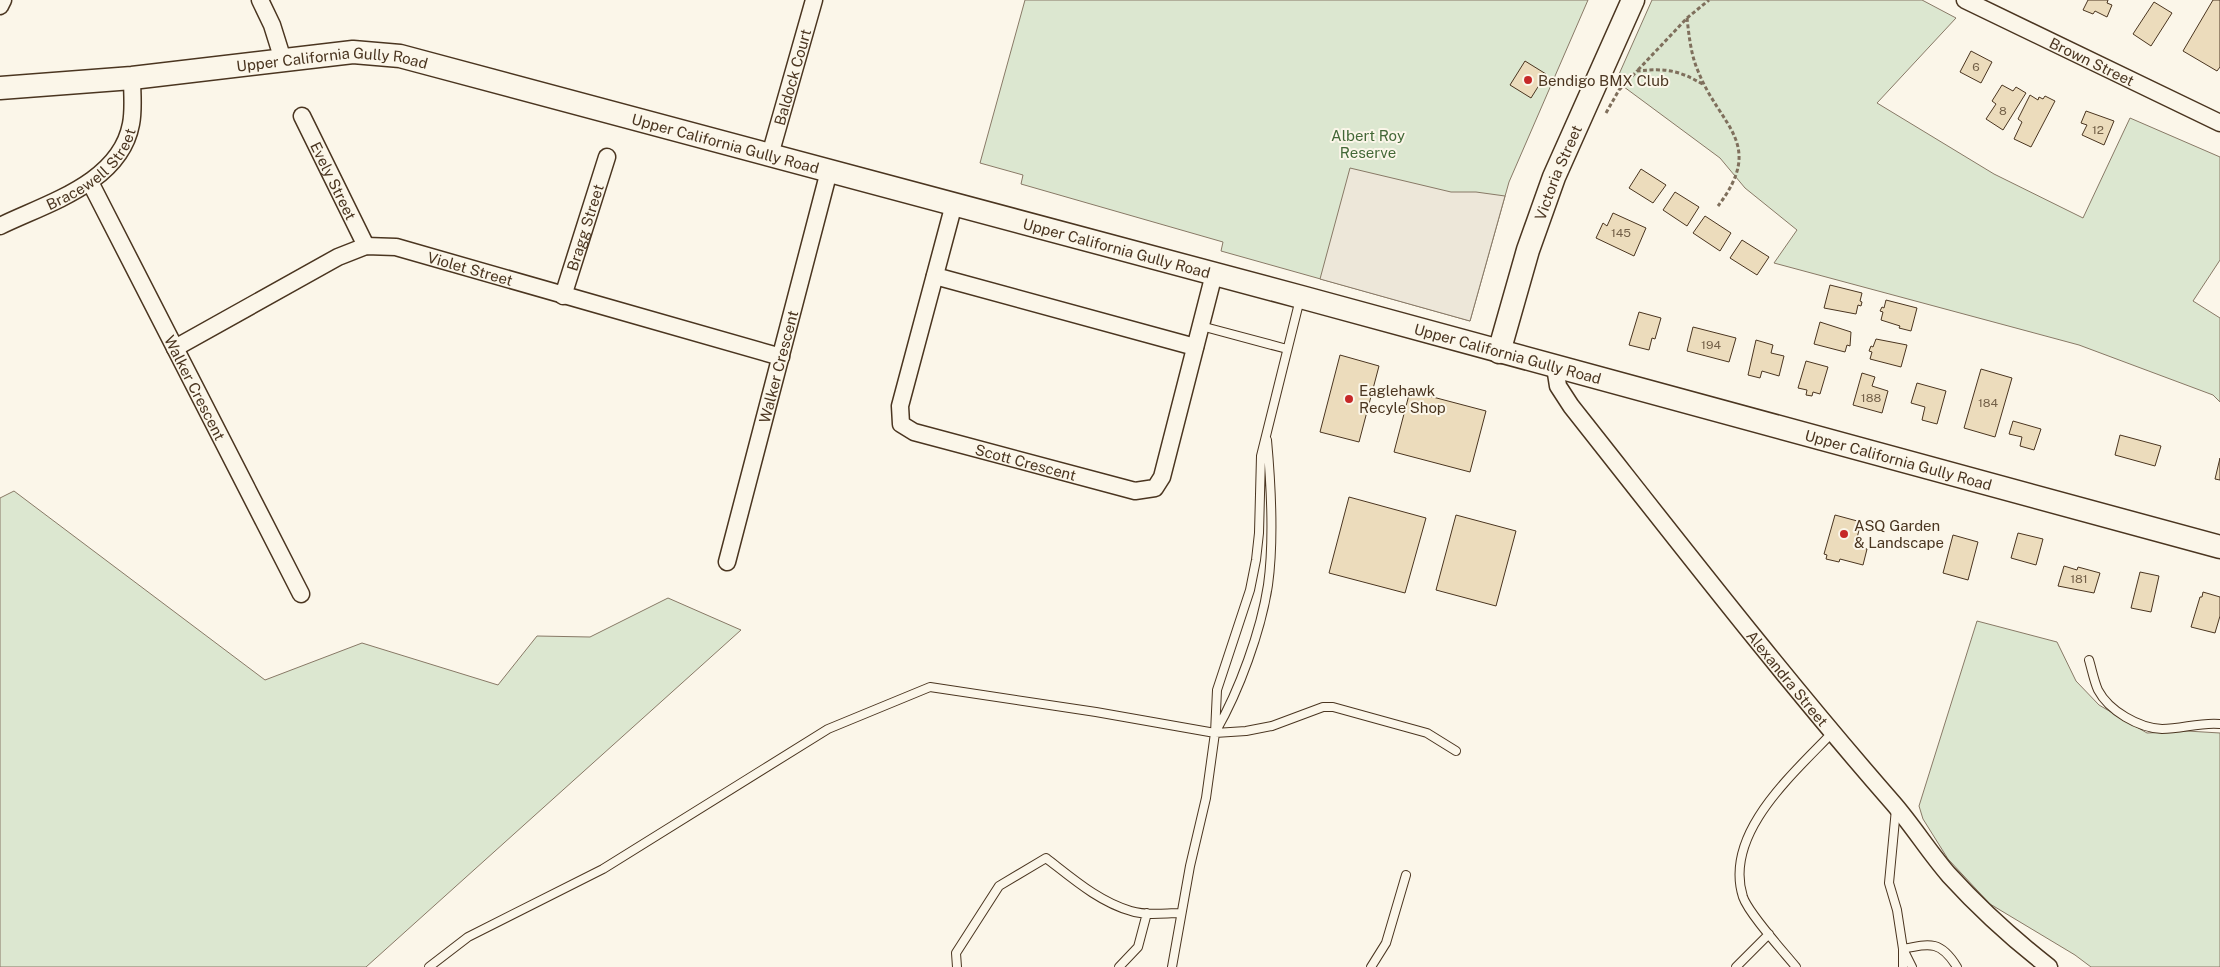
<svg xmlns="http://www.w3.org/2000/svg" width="2220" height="967" font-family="'Public Sans',sans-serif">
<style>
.green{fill:#dce7d0;stroke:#887966}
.parking{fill:#ede7d9;stroke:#887966}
.building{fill:#ecdcbc;stroke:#4a3520}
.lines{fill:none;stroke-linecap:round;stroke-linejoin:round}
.lane-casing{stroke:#4a3520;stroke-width:10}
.street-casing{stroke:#4a3520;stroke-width:19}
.secondary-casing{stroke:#4a3520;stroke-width:25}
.path{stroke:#7f6f5c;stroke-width:3;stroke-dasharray:4 2.5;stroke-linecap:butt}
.lane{stroke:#fbf6e9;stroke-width:8}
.street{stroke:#fbf6e9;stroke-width:16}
.secondary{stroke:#fbf6e9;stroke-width:22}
.poi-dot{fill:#c62828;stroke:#fbf6e9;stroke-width:2}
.labels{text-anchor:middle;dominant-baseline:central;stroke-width:4;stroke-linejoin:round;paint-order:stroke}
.number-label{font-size:12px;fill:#725f47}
.street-label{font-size:15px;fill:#4a3520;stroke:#fbf6e9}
.poi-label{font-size:15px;fill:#4a3520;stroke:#fbf6e9;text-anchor:start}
.park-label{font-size:15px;fill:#436837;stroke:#fbf6e9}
</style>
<rect width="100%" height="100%" fill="#fbf6e9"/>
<!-- green -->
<path class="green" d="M1025,0H1588L1509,182L1470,321L1221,251L1223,242L1021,184L1023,175L980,163Z
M1652,0H1922L1956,18L1877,103L1994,174L2083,218L2130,118L2220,157V260L2193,301L2220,318V402L2213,395L2079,345L1774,263L1797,230L1745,188L1720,158L1616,81Z
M14,491L265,680L362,643L498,685L537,636L590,637L668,598L741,630L366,967H0V498Z
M1977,621L2057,642L2076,681L2099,705L2147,733L2187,731L2220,733V967H2091L2075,955L1990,904L1948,859L1923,819L1919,806Z"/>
<!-- parking -->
<path class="parking" d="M1350,168L1451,192H1476L1505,196L1470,321L1320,279Z"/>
<!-- building -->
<path class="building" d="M2088,0H2108L2107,3L2112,5L2107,17L2095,11L2093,14L2083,10Z
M2213,0H2220V67L2217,71L2183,51Z
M2154,2L2172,13L2151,46L2133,34Z
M1971,51L1992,62L1981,83L1960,72Z
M1525,61L1546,74L1531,98L1510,85Z
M2002,85L2013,91L2016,87L2026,93L2003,130L1986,119L1996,104L1992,101Z
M2030,95L2038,100L2039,97L2043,99L2045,96L2055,101L2031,147L2014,139L2022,122L2018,119Z
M2086,111L2114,121L2104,145L2082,135L2087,125L2081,123Z
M1641,169L1666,185L1653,203L1629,188Z
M1675,192L1699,207L1687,226L1663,210Z
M1613,213L1646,228L1634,256L1596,238L1603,223L1607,226Z
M1705,216L1731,233L1720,251L1693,233Z
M1742,240L1769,257L1757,275L1730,258Z
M1830,285L1862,293L1860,301L1862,302L1861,306L1858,305L1856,314L1824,308Z
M1886,300L1917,308L1911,331L1899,328L1900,326L1881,320L1883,312L1880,311L1882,307L1884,308Z
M1639,312L1661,318L1655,339L1652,338L1649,350L1629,345Z
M1820,322L1851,332L1850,346L1847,345L1845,352L1814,344Z
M1693,327L1736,338L1729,362L1687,351Z
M1876,339L1907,345L1901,367L1870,359L1872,352L1869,351L1871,346L1873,347Z
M1756,340L1773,345L1771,353L1784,356L1779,376L1762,371L1760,378L1748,375Z
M1340,355L1379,366L1359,442L1320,432Z
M1806,361L1828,367L1820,394L1813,392L1812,396L1806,395L1807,390L1798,388Z
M1981,369L2012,378L1995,437L1964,428Z
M1862,373L1875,377L1872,386L1888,391L1882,413L1853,405Z
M1917,383L1946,391L1937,424L1922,420L1925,407L1911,403Z
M1410,391L1486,411L1470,472L1394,452Z
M2013,421L2041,429L2034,450L2020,446L2022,437L2009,434Z
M2120,435L2161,446L2155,466L2115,455Z
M2220,458V480L2215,479Z
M1349,497L1426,518L1405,593L1329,573Z
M1456,515L1516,531L1496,606L1436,590Z
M1835,515L1861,522L1855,546L1867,549L1863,565L1840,559L1839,562L1826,559L1827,555L1824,554Z
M2018,533L2043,539L2036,565L2011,558Z
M1953,535L1978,542L1968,580L1943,573Z
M2064,566L2077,570L2078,567L2100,573L2094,593L2058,586Z
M2140,572L2159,576L2151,612L2131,608Z
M2203,592L2220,597V616L2215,633L2191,627L2200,597H2202Z"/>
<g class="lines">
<!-- lane casing -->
<g class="lane-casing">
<path id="lane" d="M1201,326L1287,349
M2089,660C2092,670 2094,681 2098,690C2109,711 2139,728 2162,729C2182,729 2200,722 2220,724
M1216,731C1239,691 1261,631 1268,585C1274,542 1271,484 1267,440
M1896,809L1889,883L1897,910L1903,949V967
M429,967L468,937L603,869L828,729L930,687L1096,712L1215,733L1246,731L1272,726L1323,707H1333L1427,733L1456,751
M957,967L956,953L999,886L1046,858C1072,878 1099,902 1131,911C1146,916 1165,913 1180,913
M1119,967L1138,947L1147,913
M1172,967L1190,866L1206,798L1215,733L1217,690L1250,590L1256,560L1259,533L1261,456L1300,299
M1371,967L1386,943L1406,875
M1736,967L1769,934
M1796,967C1783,951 1749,914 1743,897C1723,834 1793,774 1832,733
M1912,967L1903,949C1931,943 1941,941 1957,967"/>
</g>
<!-- street casing -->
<g class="street-casing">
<g id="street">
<path d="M260,0L272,25L283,60"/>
<path id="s1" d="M1965,0L2220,123"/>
<path d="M0,6L3,0"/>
<path id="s2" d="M302,116L366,246"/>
<path id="s3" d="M770,155L814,0"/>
<path id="s4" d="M90,182L301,594"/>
<path id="s5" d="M954,204L900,406L901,424L914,432L1135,491L1155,488L1162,477L1214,274"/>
<path id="s6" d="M0,226C47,203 120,183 131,124C134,109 132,93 132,78"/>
<path d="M935,276L1195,347"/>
<path id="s7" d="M563,296L607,157"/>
<path id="s8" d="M175,348L338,257L366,246L396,247L781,357"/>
<path id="s9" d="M1555,367L1558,386L1571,406C1677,540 1781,675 1893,803C1913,826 1929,852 1949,875C1980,909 2013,939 2049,967"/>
<path id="s10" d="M727,562L829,171"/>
</g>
</g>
<!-- secondary casing -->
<g class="secondary-casing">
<g id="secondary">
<path id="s11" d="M0,88L132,78L353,52L400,56L1301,297L2220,547"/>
<path id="s12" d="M1499,352L1528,250L1554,177L1633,0"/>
</g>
</g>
<!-- path -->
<path class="path" d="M1687,18C1689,36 1691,55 1698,71C1720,127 1766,143 1718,206
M1638,70L1687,18L1709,0
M1606,113L1619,90L1637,71C1666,68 1679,70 1704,85"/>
<!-- lane -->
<use href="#lane" class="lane"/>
<!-- street -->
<use href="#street" class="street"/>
<!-- secondary -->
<use href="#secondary" class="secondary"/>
</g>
<!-- markers -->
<g class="poi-dot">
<circle cx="1528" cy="80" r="5"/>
<circle cx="1349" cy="399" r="5"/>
<circle cx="1844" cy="534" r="5"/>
</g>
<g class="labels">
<!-- number labels -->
<g class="number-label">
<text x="1976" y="67">6</text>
<text x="2003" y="111">8</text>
<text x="2098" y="130">12</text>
<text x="1621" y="233">145</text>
<text x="1711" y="345">194</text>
<text x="1871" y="398">188</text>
<text x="1988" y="403">184</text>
<text x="2079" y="579">181</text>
</g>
<!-- street labels -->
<g class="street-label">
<text stroke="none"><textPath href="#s1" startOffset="141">Brown Street</textPath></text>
<text stroke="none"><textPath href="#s11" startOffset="334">Upper California Gully Road</textPath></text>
<text stroke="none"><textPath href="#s3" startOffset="81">Baldock Court</textPath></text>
<text stroke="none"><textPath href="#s11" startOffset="739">Upper California Gully Road</textPath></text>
<text stroke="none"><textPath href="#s6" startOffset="110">Bracewell Street</textPath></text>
<text stroke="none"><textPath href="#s12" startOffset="189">Victoria Street</textPath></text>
<text stroke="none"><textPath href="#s2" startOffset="72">Evely Street</textPath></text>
<text stroke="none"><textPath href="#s7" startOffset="72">Bragg Street</textPath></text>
<text stroke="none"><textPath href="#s11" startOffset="1144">Upper California Gully Road</textPath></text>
<text stroke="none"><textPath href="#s8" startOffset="324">Violet Street</textPath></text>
<text stroke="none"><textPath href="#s11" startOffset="1549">Upper California Gully Road</textPath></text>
<text stroke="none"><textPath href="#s10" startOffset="202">Walker Crescent</textPath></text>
<text stroke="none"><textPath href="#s4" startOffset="231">Walker Crescent</textPath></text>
<text stroke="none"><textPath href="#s11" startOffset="1954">Upper California Gully Road</textPath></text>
<text stroke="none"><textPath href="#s5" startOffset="358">Scott Crescent</textPath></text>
<text stroke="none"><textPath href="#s9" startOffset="391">Alexandra Street</textPath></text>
</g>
<!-- poi labels -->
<g class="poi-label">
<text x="1538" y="80">Bendigo BMX Club</text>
<text x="1359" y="390">Eaglehawk<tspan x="1359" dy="17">Recyle Shop</tspan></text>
<text x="1854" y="525">ASQ Garden<tspan x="1854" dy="17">&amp; Landscape</tspan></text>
</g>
<!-- park labels -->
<g class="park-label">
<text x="1368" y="135">Albert Roy<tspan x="1368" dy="17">Reserve</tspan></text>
</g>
</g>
</svg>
